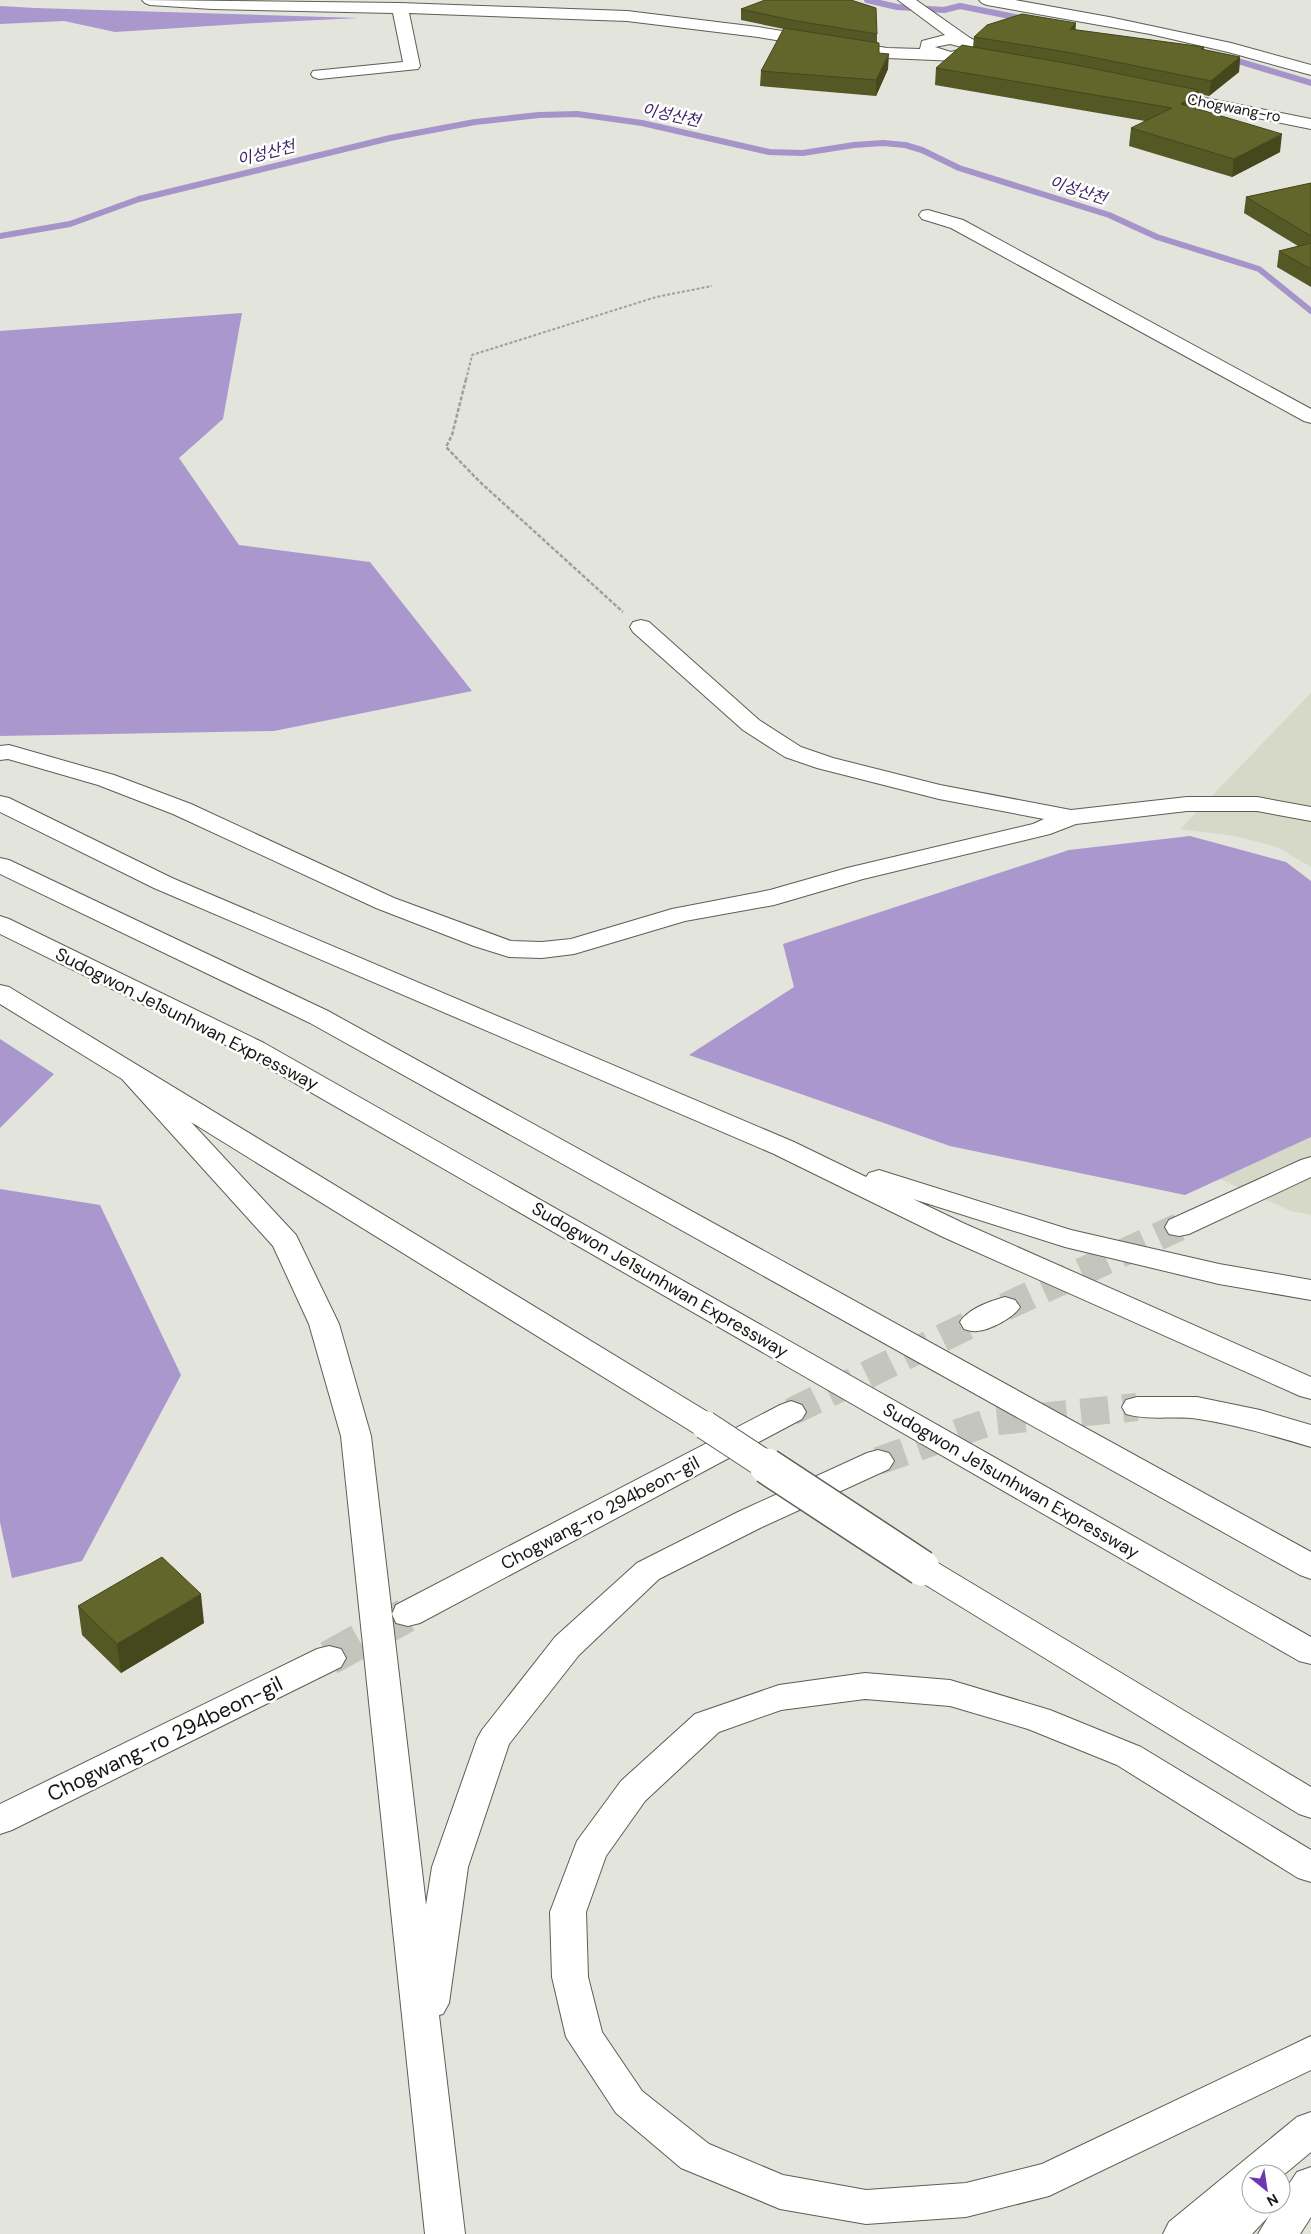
<svg xmlns="http://www.w3.org/2000/svg" width="1311" height="2234" font-family="'DM Sans','Noto Sans KR',sans-serif">
<style>
.built{fill:#d6d8c8}
.forest{fill:#aa97ce}
.lines{fill:none;stroke-linecap:round;stroke-linejoin:round}
.stream{stroke:#a693ca;stroke-width:6}
.minor-tunnel-far1{stroke:#c4c5bd;stroke-width:28;stroke-dasharray:28 14;stroke-linecap:butt}
.minor-tunnel{stroke:#c4c5bd;stroke-width:35;stroke-dasharray:35 18;stroke-linecap:butt}
.highway-tunnel{stroke:#c4c5bd;stroke-width:28;stroke-dasharray:28 14;stroke-linecap:butt}
.minor-casing{stroke:#5d5e56;stroke-width:2}
.major-casing{stroke:#5d5e56;stroke-width:2}
.highway-casing{stroke:#5d5e56;stroke-width:2}
.path-far1{stroke:#9fa099;stroke-width:2;stroke-dasharray:3 2;stroke-linecap:butt}
.path{stroke:#9fa099;stroke-width:2.5;stroke-dasharray:4 2;stroke-linecap:butt}
.minor{fill:#fff;fill-rule:evenodd}
.major{fill:#fff;fill-rule:evenodd}
.highway{fill:#fff;fill-rule:evenodd}
.highway-bridge-far1-casing{stroke:#5d5e56;stroke-width:30;stroke-linecap:butt}
.highway-bridge-casing{stroke:#5d5e56;stroke-width:38;stroke-linecap:butt}
.highway-bridge-far1{stroke:#fff;stroke-width:28}
.highway-bridge{stroke:#fff;stroke-width:35}
.wall{fill:#545824}
.shaded-wall{fill:#45471d}
.building{fill:#62662a;stroke:#45471d}
.labels{text-anchor:middle;dominant-baseline:central;stroke-width:5;stroke-linejoin:round;paint-order:stroke}
.far-street-label{font-size:15px;fill:#161613;stroke:#fff}
.far-water-label{font-size:16px;font-style:italic;fill:#412466;stroke:#fff}
.street-label{font-size:18px;fill:#161613;stroke:#fff}
.near-street-label{font-size:21px;fill:#161613;stroke:#fff}
</style>
<rect width="100%" height="100%" fill="#e3e4db"/>
<!-- built -->
<path class="built" d="M1311,693V867L1277,847L1235,836L1180,829Z
M1311,1100V1215L1291,1211L1176,1159Z"/>
<!-- forest -->
<path class="forest" d="M0,6L35,8L359,18L257,23L115,32L64,21L0,24Z
M242,313L223,419L179,458L239,545L370,562L472,691L274,731L0,736V331Z
M1190,836L1286,862L1311,881V1137L1185,1195L950,1146L689,1055L794,987L783,944L1069,850Z
M0,1039L54,1074L0,1128Z
M0,1189L100,1205L181,1375L82,1561L12,1578L0,1522Z"/>
<g class="lines">
<!-- stream -->
<path class="stream" d="M867,0L897,7L944,10L960,6L1025,19
M1228,58L1311,83
M0,236L70,224L139,199L390,138L475,122L539,115L577,114L642,123L769,152L803,153L854,145L883,143L905,145L922,150L959,168L1109,215L1157,237L1259,269L1311,311"/>
<!-- minor-tunnel-far1 -->
<path class="minor-tunnel-far1" d="M1005,1307L1179,1227
M791,1412L975,1322"/>
<!-- minor-tunnel -->
<path class="minor-tunnel" d="M329,1658L408,1614"/>
<!-- highway-tunnel -->
<path class="highway-tunnel" d="M878,1461L989,1422L1137,1407"/>
<!-- minor casing -->
<g class="minor-casing">
<path id="minor" d="M142,0L400,3L627,11L758,27L887,48L920,49L922,41L945,35L898,0H916L970,38L980,43L982,50L975,57L957,61L887,58L758,37L627,21L409,13L420,66L418,69L319,79L313,77L311,74L313,71L403,62L393,13L212,9L150,5L145,3ZM950,44L966,48L951,52L935,47Z
M979,0H1015L1109,17L1231,43L1311,65V75L1228,52L1150,34L987,5L982,3Z
M1160,89L1311,119V129L1154,97L1152,94L1154,91Z
M928,210L963,220L1311,409V423L1304,421L951,228L922,219L919,215L922,211Z
M641,620L649,622L759,720L801,747L833,758L940,785L1071,810L1187,797H1257L1311,807V821L1257,811H1187L1076,824L1050,834L863,879L774,905L685,921L574,954L542,958L509,957L474,946L376,908L173,814L98,785L8,759L0,760V746L9,745L114,775L191,804L394,898L511,941L542,942L571,939L672,909L770,890L847,868L1033,824L1044,819L939,799L817,768L785,757L743,730L633,632L630,627L633,622Z
M1311,1157V1177L1189,1234L1179,1236L1169,1234L1165,1227L1169,1220L1301,1160Z
M1005,1297L1015,1300L1020,1307C1013,1318 990,1330 977,1331C973,1332 968,1330 964,1329L960,1322C968,1309 990,1301 1005,1297Z
M791,1401L802,1405L806,1412L802,1419L420,1623L408,1626L396,1623L392,1614L396,1605L780,1405Z
M329,1646L341,1649L346,1658L341,1667L12,1830L0,1834V1804L317,1649Z
M1311,2167V2217L1300,2234H1258L1276,2204H1281V2196L1297,2172Z"/>
</g>
<!-- major casing -->
<g class="major-casing">
<path id="major" d="M1311,2112V2152L1281,2177V2174H1251V2204H1275L1269,2216L1252,2234H1163L1169,2222L1297,2117Z"/>
</g>
<!-- highway casing -->
<g class="highway-casing">
<path id="highway" d="M0,796L9,798L172,878L794,1142L866,1177L869,1173L879,1170L1071,1230L1219,1264L1311,1280V1300L1219,1284L1065,1247L913,1199L963,1223L1311,1377V1399L1300,1396L943,1237L774,1154L154,888L0,812Z
M0,858L9,860L328,1011L1311,1552V1579L1300,1575L310,1023L0,874Z
M0,916L9,919L264,1043L1311,1637V1664L1299,1661L246,1055L0,934Z
M0,985L9,987L716,1417L720,1425L716,1433L705,1436L694,1433L191,1122L296,1235L339,1324L371,1436L426,1905L432,1867L477,1739L482,1730L555,1637L637,1563L738,1512L867,1453L878,1450L889,1453L894,1461L889,1469L760,1528L659,1579L579,1655L509,1744L468,1867L449,2003L443,2014L439,2015L465,2234H425L341,1436L309,1324L273,1246L122,1079L0,1004Z
M1137,1397H1197L1260,1410L1311,1425V1447C1274,1436 1237,1425 1199,1419C1175,1415 1150,1421 1126,1414L1122,1407L1126,1400Z
M922,1556L933,1560L1311,1787V1818L1299,1814L911,1576L906,1568L911,1560Z
M865,1673L950,1680L1050,1710L1141,1747L1311,1850V1882L1298,1878L1117,1765L1028,1729L950,1706L865,1699L781,1710L719,1732L645,1801L606,1856L586,1912L588,1977L602,2032L642,2091L709,2144L783,2175L866,2190L966,2183L1042,2164L1311,2036V2070L1049,2196L966,2217L866,2224L780,2209L681,2168L616,2113L566,2037L552,1977L550,1912L577,1841L621,1781L695,1714L779,1685Z"/>
</g>
<!-- path-far1 -->
<path class="path-far1" d="M466,380L472,355L656,297L712,286"/>
<!-- path -->
<path class="path" d="M466,379L452,435L446,447L480,482L623,612"/>
<!-- minor -->
<use href="#minor" class="minor"/>
<!-- major -->
<use href="#major" class="major"/>
<!-- highway -->
<use href="#highway" class="highway"/>
<!-- highway-bridge-far1 casing -->
<g class="highway-bridge-far1-casing">
<path id="highway-bridge-far1" d="M705,1425L769,1467"/>
</g>
<!-- highway-bridge casing -->
<g class="highway-bridge-casing">
<path id="highway-bridge" d="M767,1466L922,1568"/>
</g>
<!-- highway-bridge-far1 -->
<use href="#highway-bridge-far1" class="highway-bridge-far1"/>
<!-- highway-bridge -->
<use href="#highway-bridge" class="highway-bridge"/>
</g>
<!-- wall -->
<path class="wall" d="M741,9L877,34V43L879,53L888,69L876,96L760,86L761,71L784,29L741,20Z
M1076,30L1204,47V50L1240,57L1239,72L1209,96L1198,94L1196,108H1195L1280,152L1232,177L1129,146L1131,128L1145,121L935,85L936,68L973,47L974,37Z
M1311,183V287L1277,267L1279,251L1298,246L1244,213L1246,197Z
M78,1606L204,1623L121,1673L82,1635Z"/>
<!-- shaded-wall -->
<path class="shaded-wall" d="M1076,23L1075,38L1070,29Z
M889,54L888,69L876,96V80Z
M1240,57L1239,72L1209,96L1211,81Z
M1198,90L1196,108L1179,122L1181,104Z
M1282,134L1280,152L1232,177L1234,159Z
M201,1594L204,1623L121,1673L117,1644Z"/>
<!-- building -->
<path class="building" d="M765,0H851L876,8L877,34L791,20L741,9Z
M1022,14L1076,23L1070,29L1204,47L1201,49L1240,57L1211,81L1072,53L974,37L987,25Z
M784,28L879,43V53L889,54L876,80L761,71Z
M962,45L1071,64L1198,90L1181,104L1282,134L1234,159L1131,128L1172,108L936,68Z
M1311,183V236L1246,197Z
M1311,243V269L1279,251Z
M162,1557L201,1594L117,1644L78,1606Z"/>
<g class="labels">
<!-- far-street labels -->
<g class="far-street-label">
<text transform="translate(1234 108) rotate(11)">Chogwang-ro</text>
</g>
<!-- far-water labels -->
<g class="far-water-label">
<text transform="translate(671 115) rotate(12)">이성산천</text>
<text transform="translate(266 153) rotate(-14)">이성산천</text>
<text transform="translate(1078 190) rotate(18)">이성산천</text>
</g>
<!-- street labels -->
<g class="street-label">
<text transform="translate(187 1019) rotate(27)">Sudogwon Je1sunhwan Expressway</text>
<text transform="translate(660 1280) rotate(30)">Sudogwon Je1sunhwan Expressway</text>
<text transform="translate(1011 1481) rotate(30)">Sudogwon Je1sunhwan Expressway</text>
<text transform="translate(600 1513) rotate(-28)">Chogwang-ro 294beon-gil</text>
</g>
<!-- near-street labels -->
<g class="near-street-label">
<text transform="translate(165 1739) rotate(-26)">Chogwang-ro 294beon-gil</text>
</g>
</g>
<!-- north arrow -->
<g transform="translate(1266 2189) rotate(150)"><circle r="24" fill="#ffffff" stroke="#a2a2a1"/>
<path d="M0-4L9 19L0 12L-9 19Z" fill="#6f38af"/>
<text y="-8" font-size="14" font-weight="bold" text-anchor="middle" fill="#161613">N</text>
</g>
</svg>
